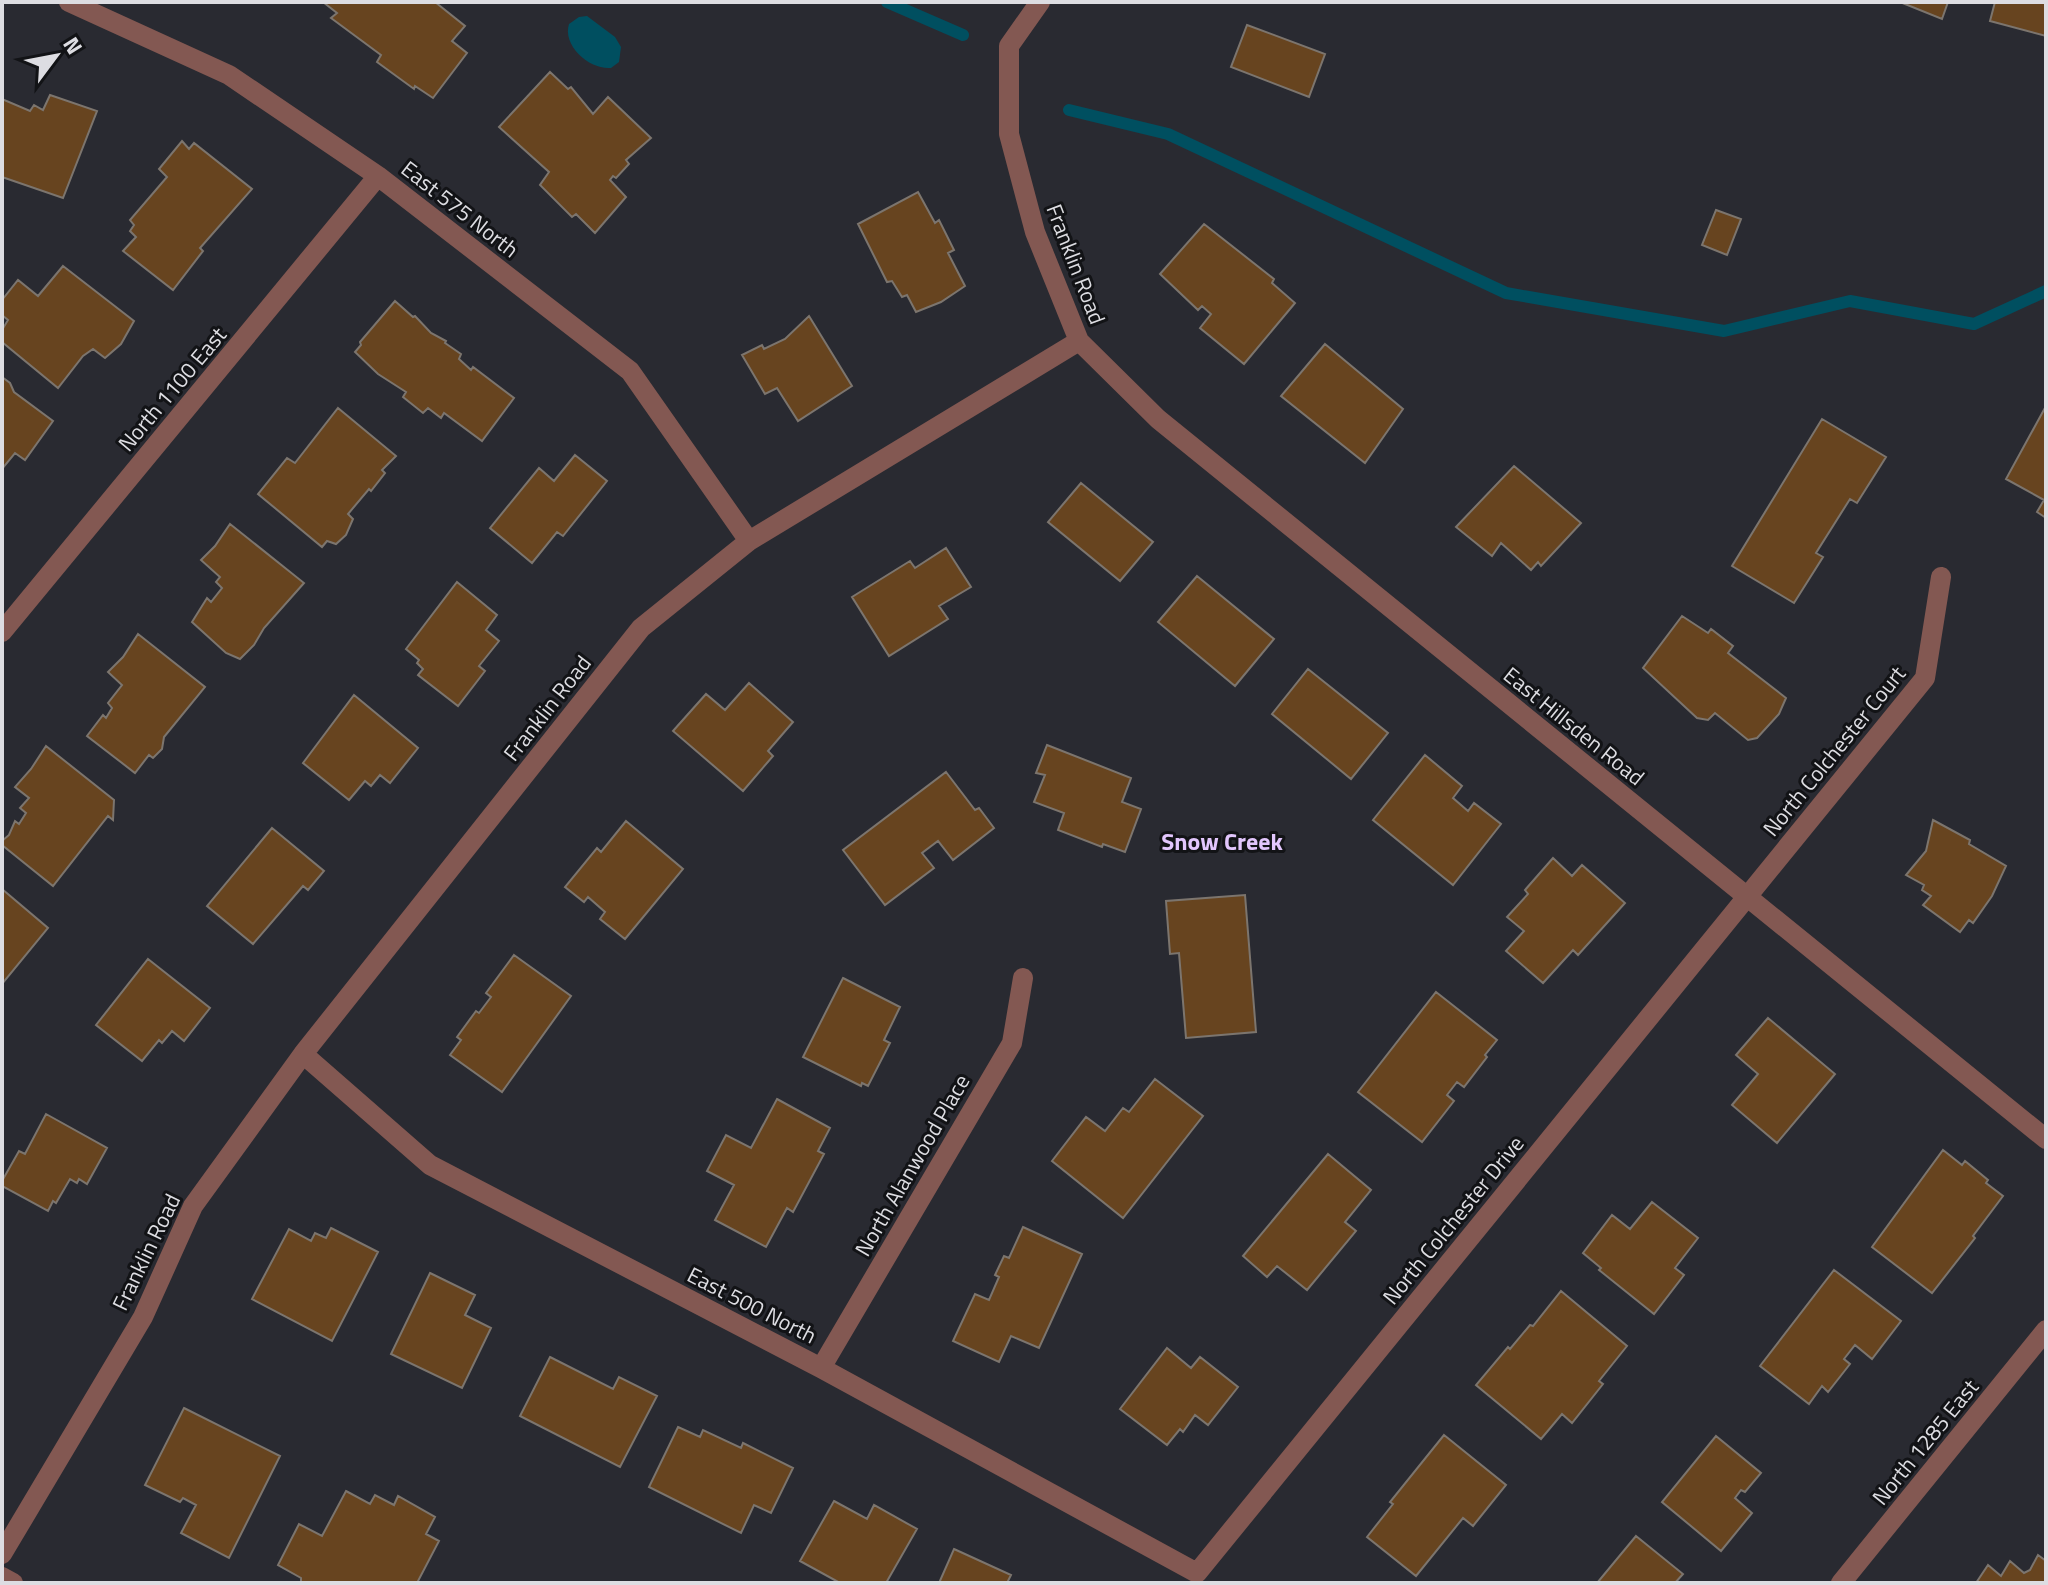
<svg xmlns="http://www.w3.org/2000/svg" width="2048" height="1585" font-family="'Titillium Web',sans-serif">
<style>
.water{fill:#004f60}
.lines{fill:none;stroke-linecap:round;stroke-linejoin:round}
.stream{stroke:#004f60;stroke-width:12}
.building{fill:#67441f;stroke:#7c756e;stroke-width:2}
.minor{stroke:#835852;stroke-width:20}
.labels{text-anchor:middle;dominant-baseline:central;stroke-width:6;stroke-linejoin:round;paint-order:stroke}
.street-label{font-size:22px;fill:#dddde2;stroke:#121316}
.neighbourhood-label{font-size:24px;font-weight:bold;fill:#e2c6fd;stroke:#121316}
</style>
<rect width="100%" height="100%" fill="#292a31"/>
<!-- water -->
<path class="water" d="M587,16L615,37L621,47L619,62L611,68C590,70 562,46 569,24L579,17Z"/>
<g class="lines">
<!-- stream -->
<path class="stream" d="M887,2L963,35
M1069,110L1168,134L1506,293L1724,331L1850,301L1974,324L2046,291"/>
</g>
<!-- building -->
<path class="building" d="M323,2H435L465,26L452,41L467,53L433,98L415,86L414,89L377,62L381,55L331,18L337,13Z
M1900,2H1948L1942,19Z
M1995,2H2046V36L1990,21Z
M1247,25L1325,54L1309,97L1231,67Z
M550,72L568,89L571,87L593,114L608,97L651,138L626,160L629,164L616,178L613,176L610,180L626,197L595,233L576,214L572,217L540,185L549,172L499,127Z
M50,95L97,111L63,198L2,177V99L30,111L34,105L43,110Z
M182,141L189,149L194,143L252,189L200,248L203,251L173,290L123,251L136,237L130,231L134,225L130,220L167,177L159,169Z
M918,192L935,223L939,220L954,250L948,253L965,286L941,302L916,312L907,295L902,297L892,281L887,282L858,224Z
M1716,210L1741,219L1727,255L1702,245Z
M1204,224L1274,279L1272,283L1295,303L1244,364L1200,328L1211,314L1202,306L1198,310L1160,274Z
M63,266L134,321L121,344L105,358L93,349L83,356L58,388L2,342V330L8,320L2,315V300L18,280L38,296Z
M395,301L413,317L415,316L431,333L446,341L445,343L461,354L459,359L471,370L473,367L514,398L482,441L444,413L441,418L428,408L423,413L403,397L406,392L378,374L355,352L361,345L360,342Z
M809,316L852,386L798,421L777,388L765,394L742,355L762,345L764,349L785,339Z
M1325,344L1403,409L1365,463L1281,396Z
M2,377L10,383L14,392L53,421L25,460L15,453L2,469Z
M2046,406V518L2037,512L2044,500L2006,479Z
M338,408L396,456L382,470L385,473L371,491L369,489L348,514L353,519L346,535L336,544L327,541L322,547L258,494L287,458L295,463Z
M1822,419L1886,457L1857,503L1850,499L1816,553L1823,557L1794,603L1732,566Z
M575,455L607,481L563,536L557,532L532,563L490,528L539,468L554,481Z
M1514,466L1581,523L1541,566L1538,562L1531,570L1501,543L1492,556L1456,527Z
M1081,483L1153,542L1120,581L1048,522Z
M230,524L304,583L264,628L254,645L240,659L226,653L192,622L207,598L211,602L222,588L216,582L220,577L201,560L215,546Z
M946,548L971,587L939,606L948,619L889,656L852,597L910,561L915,568Z
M1197,576L1274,639L1235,686L1158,622Z
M457,582L497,615L486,630L499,641L479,666L485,671L458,706L418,675L423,669L417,663L419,660L406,649Z
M1682,616L1708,633L1711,629L1733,646L1728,653L1786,698L1779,714L1757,738L1748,740L1715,713L1708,720L1697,718L1643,668Z
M138,634L205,687L164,737L162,749L153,758L149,755L135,773L87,736L103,715L106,718L112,708L108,703L122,685L108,672L123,657Z
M1308,669L1388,733L1351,779L1272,714Z
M749,683L793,722L768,751L773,756L743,791L673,731L706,694L725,710Z
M354,695L418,748L390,783L380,775L371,786L365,781L349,800L303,763Z
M1047,745L1131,778L1122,802L1141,809L1125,852L1103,844L1102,847L1058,830L1064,813L1034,802L1045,775L1036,773Z
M46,746L114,800L113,820L108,816L53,886L2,845V841L9,835L15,821L19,824L26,813L20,808L29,798L15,787L31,769Z
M1425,755L1462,786L1453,798L1468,811L1474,803L1501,824L1453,885L1373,820Z
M946,772L975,810L979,808L994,828L953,860L938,841L922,853L934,868L885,905L843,850Z
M1933,820L1970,840L1969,844L2006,866L1992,896L1973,923L1969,920L1960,932L1923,905L1931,896L1922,890L1924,885L1906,875L1926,851Z
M626,821L683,869L625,939L600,919L605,912L588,897L584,902L565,887L597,848L601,852Z
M272,828L324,871L308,890L303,886L253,944L207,906Z
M1553,858L1572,876L1582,865L1625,903L1578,955L1573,950L1543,983L1506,951L1524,931L1507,917L1528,894L1525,890Z
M2,889L48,928L2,984Z
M1245,895L1256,1032L1186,1038L1179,953L1170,954L1166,901Z
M514,955L571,996L502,1092L450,1055L461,1040L457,1037L476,1011L479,1013L491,997L486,993Z
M148,959L210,1008L184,1041L172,1031L162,1043L159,1040L142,1061L96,1025Z
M843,978L900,1007L884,1040L890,1043L868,1086L862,1083L861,1086L803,1057Z
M1436,992L1497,1040L1485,1055L1487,1057L1464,1087L1457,1082L1447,1095L1454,1101L1422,1142L1358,1092Z
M1768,1018L1835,1074L1777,1143L1732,1105L1758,1074L1736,1055Z
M1155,1079L1203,1116L1123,1218L1052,1161L1086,1117L1105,1131L1123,1108L1129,1112Z
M777,1099L830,1128L818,1151L824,1154L793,1212L787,1208L766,1247L715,1220L734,1185L707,1171L726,1135L751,1148Z
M46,1114L107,1148L87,1184L79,1179L77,1183L70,1179L56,1203L53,1201L48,1211L2,1186V1181L19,1151L25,1154Z
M1943,1150L1962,1165L1965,1161L1988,1180L1986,1183L2003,1196L1973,1236L1975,1238L1932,1293L1872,1247Z
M1328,1154L1371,1190L1345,1222L1356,1231L1307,1290L1277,1266L1267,1277L1243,1256Z
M1652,1202L1698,1238L1675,1268L1684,1275L1654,1314L1599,1270L1601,1268L1583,1253L1612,1215L1630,1229Z
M1023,1227L1082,1254L1039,1348L1011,1336L999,1362L953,1341L975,1294L989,1300L999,1277L995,1275L1004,1256L1009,1258Z
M331,1228L378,1252L332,1341L252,1299L289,1229L311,1241L315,1233L326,1238Z
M1834,1270L1901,1321L1872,1359L1855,1345L1844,1359L1850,1364L1828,1392L1822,1386L1809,1404L1760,1366Z
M430,1273L475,1295L465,1315L491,1328L462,1388L391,1354Z
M1561,1291L1627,1346L1599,1381L1603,1384L1572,1423L1562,1414L1541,1439L1476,1385L1508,1347L1510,1349L1530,1325L1533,1326Z
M1167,1348L1191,1368L1200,1357L1238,1387L1208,1425L1195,1415L1183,1432L1180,1429L1167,1445L1120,1409Z
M550,1357L613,1389L619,1377L657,1396L620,1467L520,1416Z
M184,1408L280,1456L229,1558L181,1533L196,1505L183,1498L180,1502L145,1485Z
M678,1427L700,1437L703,1430L741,1448L743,1443L793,1468L771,1513L754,1505L741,1533L649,1487Z
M1444,1435L1506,1485L1473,1526L1463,1518L1416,1576L1367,1537L1393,1504L1390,1502Z
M1716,1436L1761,1473L1745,1492L1741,1490L1735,1498L1752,1513L1721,1551L1662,1502Z
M346,1491L370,1504L375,1495L394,1505L398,1496L435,1517L426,1534L439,1541L417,1583H301V1578L278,1565L299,1524L322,1536Z
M834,1501L867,1519L874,1505L917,1529L886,1583H840L800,1561Z
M1636,1536L1683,1574L1675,1583H1597Z
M954,1549L1011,1575L1007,1583H939Z
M2038,1555L2046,1561V1583H1976L1988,1565L2001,1576L2010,1561L2024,1573L2030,1570Z"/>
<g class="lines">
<!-- minor -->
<path class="minor" d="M69,2L229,75L378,176L630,371L749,541
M1040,2L1009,46V134L1035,232L1079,341L1158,419L2046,1139
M2,632L378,176
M303,1054L430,1165L821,1368L1197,1573L1925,678L1941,577
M821,1368L1012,1043L1023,978
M2,1554L143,1317L193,1206L303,1054L641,628L749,541L1079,341
M2,1577L13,1583
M1841,1583L2046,1330"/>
</g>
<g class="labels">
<!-- street labels -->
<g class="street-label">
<text transform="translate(460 209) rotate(38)">East 575 North</text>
<text transform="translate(1076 264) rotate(69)">Franklin Road</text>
<text transform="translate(172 389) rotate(-50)">North 1100 East</text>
<text transform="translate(547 708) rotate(-52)">Franklin Road</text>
<text transform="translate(1574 726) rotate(39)">East Hillsden Road</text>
<text transform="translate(1834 751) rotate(-51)">North Colchester Court</text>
<text transform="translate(912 1165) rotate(-60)">North Alanwood Place</text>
<text transform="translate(1453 1220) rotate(-51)">North Colchester Drive</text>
<text transform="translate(146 1252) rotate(-64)">Franklin Road</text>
<text transform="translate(752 1305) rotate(27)">East 500 North</text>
<text transform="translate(1925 1442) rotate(-51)">North 1285 East</text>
</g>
<!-- neighbourhood labels -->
<g class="neighbourhood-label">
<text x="1222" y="841">Snow Creek</text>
</g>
</g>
<!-- border -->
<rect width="2048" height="1585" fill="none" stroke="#dddde2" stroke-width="8"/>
<!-- north arrow -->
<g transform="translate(56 56) rotate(58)" stroke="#121316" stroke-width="6" paint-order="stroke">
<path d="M0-6L14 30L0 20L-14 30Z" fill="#dddde2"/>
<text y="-12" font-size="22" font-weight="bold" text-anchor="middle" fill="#dddde2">N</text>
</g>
</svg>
